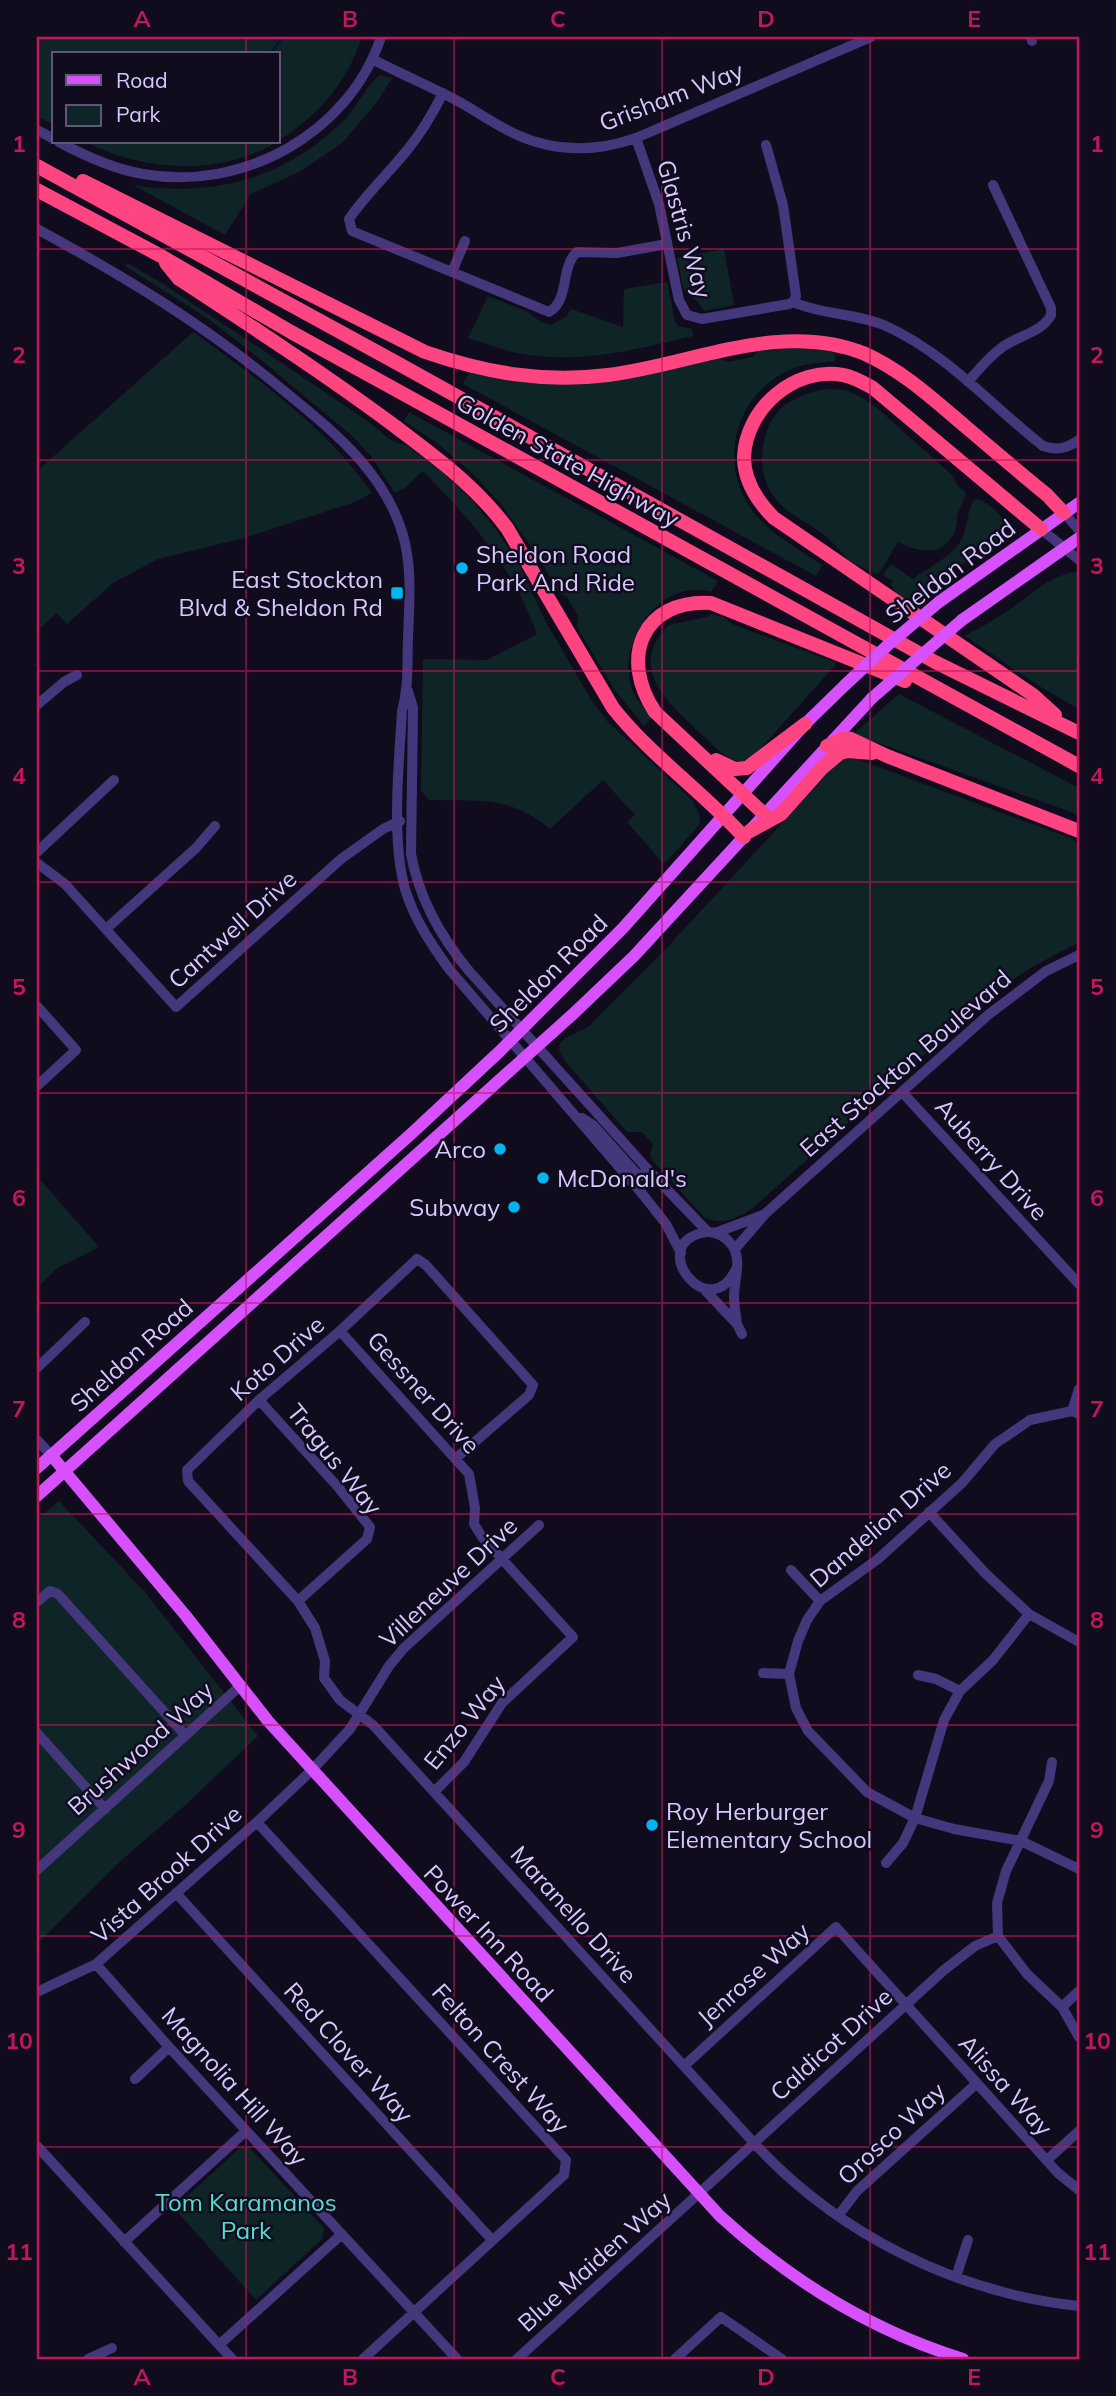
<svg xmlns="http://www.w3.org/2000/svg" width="1116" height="2396" font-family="Mulish,sans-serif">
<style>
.green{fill:#0f2427}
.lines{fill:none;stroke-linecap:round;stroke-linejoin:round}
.stream{stroke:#091339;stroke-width:2.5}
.minor{stroke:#44377c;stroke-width:10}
.major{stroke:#d750fe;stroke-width:12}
.highway{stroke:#fe4481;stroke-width:14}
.major-bridge{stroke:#d750fe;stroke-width:12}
.grid{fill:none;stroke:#c2185b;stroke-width:2;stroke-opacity:0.55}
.poi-dot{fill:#01b5f2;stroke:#110c1d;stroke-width:2.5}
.labels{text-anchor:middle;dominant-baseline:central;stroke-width:5;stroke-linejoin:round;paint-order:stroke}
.street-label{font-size:24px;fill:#d7c8ff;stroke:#110c1d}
.poi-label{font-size:24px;fill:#d7c8ff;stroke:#110c1d;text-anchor:start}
.park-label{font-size:24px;fill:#55ddd0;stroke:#110c1d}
.neatline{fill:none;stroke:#c2185b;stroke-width:2.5}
.grid-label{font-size:23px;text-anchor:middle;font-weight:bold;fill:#c2185b}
</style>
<rect width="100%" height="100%" fill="#110c1d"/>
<!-- green -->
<path class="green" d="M37,37H161L176,39L183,37H362C346,84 320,114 278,141V54H54V125L37,116Z
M380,75L392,78L377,102L342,143L301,171L251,194L225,235L133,185C214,198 288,178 346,118C358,105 366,86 380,75Z
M86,142H277C219,176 144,172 86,142Z
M724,249L734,305L704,311L698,302L684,290L677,258Z
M127,263L157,280L267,353L366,420L392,441L408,446L442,472L471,499L497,531L519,565L546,622L590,698L607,721L693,801L700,816L699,825L664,864L627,822L635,815L603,780L550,829C510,795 478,801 429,800L421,791L423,659L487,660L537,634C512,566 473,522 423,471L405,488L395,493L370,455L352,436L260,359L207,318L125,266Z
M667,282L675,322L678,326L692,329L693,336C642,348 590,362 537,356C513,354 490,345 468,338L488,296L526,311L541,322L551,325L566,317L571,309L623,327L624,289Z
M193,332C256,377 328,429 372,493L355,502L244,538L158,559L113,583L67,624L57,613L37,631V471Z
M807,348L835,353V362C817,362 799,364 783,373C736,399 720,459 748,504C765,532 796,547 822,565L816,576L463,384L470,372L532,383L565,384L667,370L720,359L729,362L752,357L758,351Z
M827,389L845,390L861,397L876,407L953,476L957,485L966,493C965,500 960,506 958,513C956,520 957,529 953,535C940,558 917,551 898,542L878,575C870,570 855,565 849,560C840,552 833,541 823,534C809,523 791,516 779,503C760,483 758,452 768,428C778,403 802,393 827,389Z
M409,412L718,581L711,592C660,578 618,640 631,686C635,699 644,708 652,718L644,726L614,689L577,627L578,616L567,597L559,593L539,558L501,504L472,473L437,443L404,421Z
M975,499C984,500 992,507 998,513C1027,543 968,559 952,569C936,579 922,590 907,600L896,593L891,584L893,581L883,575L891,564L913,579C927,568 952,557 961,541C969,528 965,512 975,499Z
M1079,572V709L1039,686L965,636C977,629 991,622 1003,614C1026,600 1051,572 1079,572Z
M712,614L723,617L732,624L837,663L754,756L743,762C725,761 712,743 699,732C668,703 626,667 669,625L706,617Z
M899,694L1079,788V815L856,735V732Z
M847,758L859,760L1073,839L1079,846V943C1046,958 1017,975 988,998L754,1207C738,1219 722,1226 704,1217L653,1161L650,1155L653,1144L642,1132H627L565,1061L559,1050L560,1044L565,1038L588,1027L660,955L836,765Z
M37,1176L99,1247L57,1268L37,1288Z
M59,1501L144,1591L258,1736L182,1808L125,1857L37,1944V1519Z
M249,2147L324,2228L323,2238L256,2300L174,2208L240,2148Z"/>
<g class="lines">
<!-- stream -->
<path class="stream" d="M270,54L283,37"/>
<!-- minor -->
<path class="minor" d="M1031,37L1032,41
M372,59C399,73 427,85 454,99C475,110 494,124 515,134C554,152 596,152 636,138L871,37
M443,93C433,113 422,132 408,149C389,173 367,193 349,219L352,231L549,312C570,300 560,267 577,252L617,253L667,244
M37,130L54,139
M636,138L659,204L679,300L687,315L702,319L789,304L793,302L796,296L783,205L766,145
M59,142C85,156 113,169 143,174C242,192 349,134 381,37
M37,229C129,279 208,327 289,395C338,435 390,478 405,543C412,574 409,606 408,638C407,664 409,686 402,711C399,765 391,838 405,889C414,919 431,944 449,969L644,1196L666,1224L681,1253
M452,272L465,241
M793,302C822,315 856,313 886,326C946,353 992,406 1043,446C1058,451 1067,448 1079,440
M968,382C978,370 988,358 1000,349C1015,336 1042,333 1051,315V308L993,185
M1064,513L1079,530
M1041,529L1079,560
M408,691L413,708L411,854C419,899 440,936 469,971L651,1173L708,1232
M37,705L64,682L77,675
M37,852L114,780
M37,863L65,884L176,1007L341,859L383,829L400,821
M106,929L196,848L215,826
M37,1006L76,1050L37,1086
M902,1092L1079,1284
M582,1118L593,1125L636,1173L644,1176L651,1173
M715,1233L763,1215
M735,1249L766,1213L988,1015L1046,971L1079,955
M737,1267C711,1328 646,1246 702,1233C713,1230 724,1235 731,1244C743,1258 734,1280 734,1297C734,1305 736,1315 737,1324
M703,1288L737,1324L742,1334
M340,1331L469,1474L475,1508L474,1524L482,1537L573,1637L502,1703L464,1762L434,1792
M37,1368L85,1322
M259,1400L338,1487L370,1527L367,1539L298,1601
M1072,1411L1079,1389
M1079,1414L1072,1411L1030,1420L995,1444L962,1483L878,1559L820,1601L807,1620L798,1641L789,1674L796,1708L808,1731L867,1792L915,1818L954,1829L1021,1841L1079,1869
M37,1440L51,1455
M455,1459L529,1395L533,1385L426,1265L417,1259L340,1331L259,1400L187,1470L188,1481L298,1601L315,1628L325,1661L324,1678L340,1700L373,1725L754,2143C838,2234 956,2293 1079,2306
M929,1512L985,1573L1029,1614L1079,1642
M791,1570L820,1601
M37,1602L50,1591L58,1594L185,1735
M763,1673L789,1674
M918,1675L936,1679L960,1691
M37,1733L105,1809
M1052,1762L1049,1781L1006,1871L997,1903L998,1936L1027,1974L1062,2007L1079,2037
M257,1822L566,2160L564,2175L363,2359
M886,1863L903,1843L915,1818L944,1720L960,1691L993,1660L1029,1614
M37,1870L240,1686
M176,1893L492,2240
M96,1964L169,2047L457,2359
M37,1992L96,1964L257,1822L312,1770L350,1729L389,1666L404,1648L539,1525
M1062,2007L1079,1991
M684,2066L836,1927L1058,2173L1079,2190
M135,2079L169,2047
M37,2146L232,2359
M1047,2160L1079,2131
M838,2216L857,2191L976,2084
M124,2242L246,2131
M956,2277L968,2240
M219,2345L342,2234
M88,2359L112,2348
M517,2359L944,1970L975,1946L998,1936
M675,2359L721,2317L782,2359"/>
<!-- major -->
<path class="major" d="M939,602L1079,503
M962,620L1079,538
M51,1455L186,1616L268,1721L720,2216C791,2281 870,2330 963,2359
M37,1468L411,1134L499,1052L623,928L805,724L845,685
M37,1496L573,1014L634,956L872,698"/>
<!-- highway -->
<path class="highway" d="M37,166L397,363L935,662L1079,733
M83,181L425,352C486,373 544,383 608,375C690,365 780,320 863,353C902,370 933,399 966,427C993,450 1020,473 1047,495L1064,513
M37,190L161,256L291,332L1079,766
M166,263L179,279C251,326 323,373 392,424C433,455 475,485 507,528L613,708C651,756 703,792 744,837
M1041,529L873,388C864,383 854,377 843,375C795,366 746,408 744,457C744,481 758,502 774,518L1033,695L1055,715
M827,746L844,738L851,739L887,756L1079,831
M716,760L735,769L747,768L805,724
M764,814L655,712C619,658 642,599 711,603L905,681
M750,831L781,814L822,768L840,753L847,751L872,753"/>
<!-- major-bridge -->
<path class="major-bridge" d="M845,685L888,645L939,602
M872,698L962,620"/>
</g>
<!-- grid -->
<path class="grid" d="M246,37V54M454,37V2359M662,37V2359M870,37V2359M246,142V2359M37,249H1079M37,460H1079M37,671H1079M37,882H1079M37,1093H1079M37,1303H1079M37,1514H1079M37,1725H1079M37,1936H1079M37,2147H1079"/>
<!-- markers -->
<g class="poi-dot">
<circle cx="462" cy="568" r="7"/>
<rect x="390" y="586" width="14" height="14" rx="3.5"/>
<circle cx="500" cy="1149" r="7"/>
<circle cx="543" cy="1178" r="7"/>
<circle cx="514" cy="1207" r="7"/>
<circle cx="652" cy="1825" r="7"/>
</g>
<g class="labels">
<!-- street labels -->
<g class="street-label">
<text transform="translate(671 96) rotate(-21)">Grisham Way</text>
<text transform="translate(685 229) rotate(74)">Glastris Way</text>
<text transform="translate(568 460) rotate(29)">Golden State Highway</text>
<text transform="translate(950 571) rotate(-37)">Sheldon Road</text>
<text transform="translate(232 929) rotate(-42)">Cantwell Drive</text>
<text transform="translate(548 973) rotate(-45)">Sheldon Road</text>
<text transform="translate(905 1063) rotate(-41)">East Stockton Boulevard</text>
<text transform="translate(992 1159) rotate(48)">Auberry Drive</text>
<text transform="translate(131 1355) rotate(-42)">Sheldon Road</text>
<text transform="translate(277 1358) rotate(-41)">Koto Drive</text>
<text transform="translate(424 1392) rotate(48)">Gessner Drive</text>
<text transform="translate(335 1459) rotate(51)">Tragus Way</text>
<text transform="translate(880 1524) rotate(-41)">Dandelion Drive</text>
<text transform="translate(448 1582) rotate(-43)">Villeneuve Drive</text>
<text transform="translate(464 1722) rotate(-51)">Enzo Way</text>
<text transform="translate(140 1748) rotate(-42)">Brushwood Way</text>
<text transform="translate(166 1874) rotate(-42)">Vista Brook Drive</text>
<text transform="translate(574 1914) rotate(48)">Maranello Drive</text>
<text transform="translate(489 1933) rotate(47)">Power Inn Road</text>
<text transform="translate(753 1974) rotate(-42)">Jenrose Way</text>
<text transform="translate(831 2044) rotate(-42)">Caldicot Drive</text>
<text transform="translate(349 2052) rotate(48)">Red Clover Way</text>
<text transform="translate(501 2058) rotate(48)">Felton Crest Way</text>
<text transform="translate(1006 2085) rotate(48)">Alissa Way</text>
<text transform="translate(235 2086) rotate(48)">Magnolia Hill Way</text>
<text transform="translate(891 2133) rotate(-43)">Orosco Way</text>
<text transform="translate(594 2261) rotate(-42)">Blue Maiden Way</text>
</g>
<!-- poi labels -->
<g class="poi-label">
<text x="476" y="554">Sheldon Road<tspan x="476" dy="28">Park And Ride</tspan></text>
<text x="383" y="579" text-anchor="end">East Stockton<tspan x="383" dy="28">Blvd &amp; Sheldon Rd</tspan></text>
<text x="486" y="1149" text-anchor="end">Arco</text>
<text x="557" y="1178">McDonald's</text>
<text x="500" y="1207" text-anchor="end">Subway</text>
<text x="666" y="1811">Roy Herburger<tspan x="666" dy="28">Elementary School</tspan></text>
</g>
<!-- park labels -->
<g class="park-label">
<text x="246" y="2202">Tom Karamanos<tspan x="246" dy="28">Park</tspan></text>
</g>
</g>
<!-- border -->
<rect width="1116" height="2396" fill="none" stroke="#110c1d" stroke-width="77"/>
<!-- legend -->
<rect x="52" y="52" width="228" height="91" fill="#110c1d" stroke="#605777" stroke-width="2"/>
<rect x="66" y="75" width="35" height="10" fill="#d750fe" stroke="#605777" stroke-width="2"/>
<text x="116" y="88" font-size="21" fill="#d7c8ff">Road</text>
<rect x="66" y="105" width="35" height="21" fill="#0f2427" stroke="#605777" stroke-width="2"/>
<text x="116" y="122" font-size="21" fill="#d7c8ff">Park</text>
<rect x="38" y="38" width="1040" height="2320" class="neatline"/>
<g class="grid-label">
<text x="142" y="27">A</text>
<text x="350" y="27">B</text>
<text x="558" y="27">C</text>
<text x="766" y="27">D</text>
<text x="974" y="27">E</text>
<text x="19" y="152">1</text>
<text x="1097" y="152">1</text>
<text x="19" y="363">2</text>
<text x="1097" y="363">2</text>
<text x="19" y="574">3</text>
<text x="1097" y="574">3</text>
<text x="19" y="784">4</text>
<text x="1097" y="784">4</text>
<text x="19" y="995">5</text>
<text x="1097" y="995">5</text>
<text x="19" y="1206">6</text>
<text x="1097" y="1206">6</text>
<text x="19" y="1417">7</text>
<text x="1097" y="1417">7</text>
<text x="19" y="1628">8</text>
<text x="1097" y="1628">8</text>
<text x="19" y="1838">9</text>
<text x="1097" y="1838">9</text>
<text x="19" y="2049">10</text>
<text x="1097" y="2049">10</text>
<text x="19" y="2260">11</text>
<text x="1097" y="2260">11</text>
<text x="142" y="2385">A</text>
<text x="350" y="2385">B</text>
<text x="558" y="2385">C</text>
<text x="766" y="2385">D</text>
<text x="974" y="2385">E</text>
</g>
</svg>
